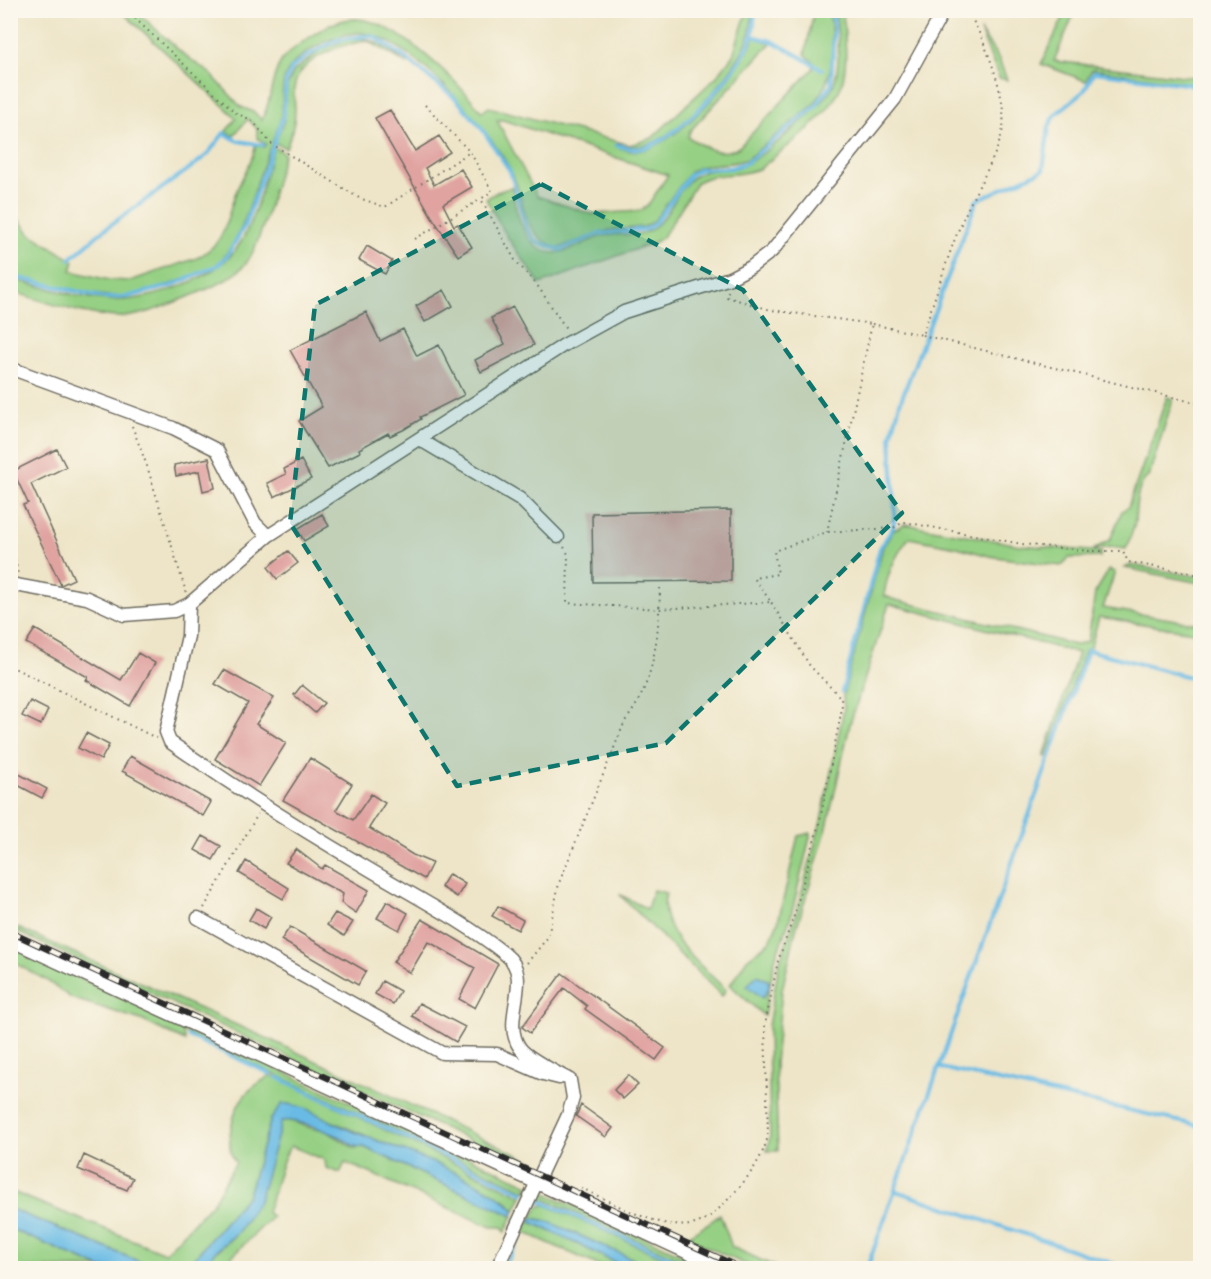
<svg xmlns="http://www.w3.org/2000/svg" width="1211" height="1279" font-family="'IM FELL DW Pica',serif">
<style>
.green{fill:#96d084;stroke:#607e58;stroke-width:1.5;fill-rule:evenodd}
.water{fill:#69bbe5;stroke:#4a7388;stroke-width:1.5}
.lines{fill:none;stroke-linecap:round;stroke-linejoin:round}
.stream{stroke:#69bbe5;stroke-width:4}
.building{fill:#e0a3a0}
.minor-casing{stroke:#6f6c62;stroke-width:15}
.path{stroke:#6f6c62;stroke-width:2;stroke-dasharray:1.5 4.5;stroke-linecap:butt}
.minor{stroke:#fff;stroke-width:12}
.rail-casing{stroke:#2b2b2b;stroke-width:6}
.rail{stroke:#fbf7ec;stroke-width:4;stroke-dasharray:11;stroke-linecap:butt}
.marked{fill:#0f766e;fill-opacity:0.2;stroke:#0f766e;stroke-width:4.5;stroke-dasharray:12 8;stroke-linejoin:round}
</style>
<rect width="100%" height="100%" fill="#fbf7ec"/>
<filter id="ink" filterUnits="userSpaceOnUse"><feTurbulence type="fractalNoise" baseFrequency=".0167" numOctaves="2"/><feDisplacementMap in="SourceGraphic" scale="12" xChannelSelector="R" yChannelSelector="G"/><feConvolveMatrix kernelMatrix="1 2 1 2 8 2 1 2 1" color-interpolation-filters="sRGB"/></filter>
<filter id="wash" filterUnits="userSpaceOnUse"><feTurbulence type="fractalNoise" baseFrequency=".008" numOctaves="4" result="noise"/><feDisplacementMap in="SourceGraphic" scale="24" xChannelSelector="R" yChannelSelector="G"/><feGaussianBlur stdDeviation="1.35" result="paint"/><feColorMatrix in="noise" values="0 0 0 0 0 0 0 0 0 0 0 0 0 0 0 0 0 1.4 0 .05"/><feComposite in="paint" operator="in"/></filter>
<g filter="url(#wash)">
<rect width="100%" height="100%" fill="#eee5c8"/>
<!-- green -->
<path class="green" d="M121,11H136L182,53L211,74L241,107L254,112L262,120C272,101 270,78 282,60C289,51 301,43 310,37C324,27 338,19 356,19C397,20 457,81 482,112L489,107L630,145L652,138L718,75L733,55L747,11H753C751,23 751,35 745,46C729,78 683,132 649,144C637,148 629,147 618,143L616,146C621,148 627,151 633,151C673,153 741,72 754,37L771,43L690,131L688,137C704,147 721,158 739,147L813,69L814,63L805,54L814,11H829C834,43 836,81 812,106L747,159C728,167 708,161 691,171L653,222L644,227L609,230L558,248C519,234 527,202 511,171C492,132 404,29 357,33C333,35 291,55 284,80C281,93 284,108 280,121C274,138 267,155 261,172C250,202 243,238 219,262C209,272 188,277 174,283C153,291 131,298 108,296C76,293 42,282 11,275L10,216L14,213L29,233L74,261L71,271L109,280L130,281L197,258C228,242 225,220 236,192C243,174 251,166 256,145L264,147L266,144L257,138V129L248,119L233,136L226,131L236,119L232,114ZM497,120H503L668,175L648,205L640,211L591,214L537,196Z
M835,11H842L843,14C845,38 850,71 838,93C824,121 784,148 761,168C741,178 716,171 697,182L663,237L653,243L540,284L508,238L486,199L497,192L512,187C515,212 526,259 561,252C576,249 589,239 604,236C619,232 639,238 652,229C671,216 676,188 695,176C709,166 728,172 744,165C762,158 829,101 834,83C841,62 838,32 835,11Z
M1064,16H1073L1054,61L1200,78V85L1092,69L1086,81L1041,64Z
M980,31L998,57L1007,80L999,78Z
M351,38C375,37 389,50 408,64L368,41C344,43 302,57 295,84C293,93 295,103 295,112C295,125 291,136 286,148L275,143L284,121L287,86L294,71L322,49Z
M274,147L284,153C276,180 262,241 247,262C234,279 212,287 193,295C170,304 143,317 118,317C85,316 42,301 11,291V279C42,286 76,298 109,300C149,303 220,278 241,242C257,214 264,177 274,147Z
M1167,397L1173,399L1149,476C1136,485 1136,507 1135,521C1134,530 1129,540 1126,549L1111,547L1093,550L1110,540L1122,511L1128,507Z
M905,524L1020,545L1101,552L1100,557L1069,558L1061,566L989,556L957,547L909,538C896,554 887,575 884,595L892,599L1075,645L1088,641L1095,593L1109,570L1115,572L1103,608L1200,624V633L1099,617L1091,646L1085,651L1046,757L1044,756L1078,653L889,604L850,724L827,827L795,933L782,990L775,1063L778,1151H767L770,1136L768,1026L779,964L795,918L821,821L844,708L843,696L883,547L894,530Z
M1131,565L1200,577V583L1125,568Z
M811,833L791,916L775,959L764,1016L730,985L747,959L770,941L778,922L798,836Z
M653,890L666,893C655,932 702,965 726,990L722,996L619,894L647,909Z
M11,925L275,1042L540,1165L537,1171L11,929Z
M10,946L529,1185L527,1191L182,1031L185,1041L141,1020L71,998L46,980L11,961Z
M271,1075L522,1196L515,1211L507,1201L451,1171L290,1104L271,1119L248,1195L186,1268H155L11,1209L10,1191L165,1253L213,1202L236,1162C223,1147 233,1109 245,1095C251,1087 262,1081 271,1075Z
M288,1120L314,1129H324L354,1148L364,1147L513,1216L505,1232L502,1227H491L361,1169L345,1163L340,1173L326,1168L325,1160L291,1146C281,1157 274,1194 267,1212L272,1217L220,1268H203C211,1252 227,1245 238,1231C263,1201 269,1165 278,1127L281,1121Z
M543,1192L712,1268H700L544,1199L537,1198Z
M546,1205L687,1268H653L547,1221L531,1218L539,1206Z
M720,1214L732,1247L778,1268H753L690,1239V1235C699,1227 711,1224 720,1214Z
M529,1221L627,1268H604L524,1232Z
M11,1229L101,1268H11Z"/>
<!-- water -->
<path class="water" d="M757,975L769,981V988L763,998L747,986Z
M282,1104C306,1103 328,1122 350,1130C389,1146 491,1180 515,1211L513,1216L364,1147C351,1148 348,1140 338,1136C324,1130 296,1119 282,1121L259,1201L238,1232L215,1252L203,1268H186L248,1195L271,1119Z
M11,1209L155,1268H101L11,1229Z
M531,1218L547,1221L653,1268H627L529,1221Z"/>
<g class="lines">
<!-- stream -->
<path class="stream" d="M752,36L772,41L822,69
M617,145C626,148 635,150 644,148C678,139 737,74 750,42C754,32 754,21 755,10
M10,209L14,213
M70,259L105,229L193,166L207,155L224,133L238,141L263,145
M10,276L105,298L126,297L171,286L218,265L227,256L245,225L283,117L286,81L292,68L307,56L337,40L365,36L375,37L404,57L456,99L480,126L510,171L526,227L535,241L560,250L599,234L647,229L656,222L690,175L700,169L731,168L746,163L815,107L831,85L834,28L832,10
M842,692L880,548L893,528L895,512L891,437L900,403L977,200L1043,170L1049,126L1056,114L1084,91L1094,72L1200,86
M188,1036L271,1074
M941,1068L1200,1126
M277,1077L524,1193
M896,1191L1126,1268
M538,1200L694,1268
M504,1268L520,1236
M867,1268L1088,650L1200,680"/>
</g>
<g id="blocks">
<!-- building -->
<path class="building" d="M390,110L415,151L439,136L450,152L425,168L434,185L461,169L472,187L443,204L454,226L458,224L472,247L458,256L432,217L375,118Z
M367,246L392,261L385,274L359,260Z
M444,290L453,306L425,322L416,306Z
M513,307L534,345L481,372L475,360L505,344L491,318Z
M366,312L380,341L403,329L417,356L439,345L464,395L420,417L421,419L403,430L390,436L388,433L359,449L360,452L328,468L299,421L322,407L290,350Z
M57,449L66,467L31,484L74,579L61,585L23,505L28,503L13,471Z
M209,458L215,488L203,491L199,471L176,476L174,465Z
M301,460L311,479L274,497L267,483L286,474L284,469Z
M731,510V581L593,582L592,513Z
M322,514L329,526L304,541L297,529Z
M288,551L298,563L277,579L268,567Z
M35,629L121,680L138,653L155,663L130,706L86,680L88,677L26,643Z
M224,670L274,698L256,724L286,743L259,786L215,759L248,703L215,684Z
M302,685L324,703L315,713L294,695Z
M30,701L48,710L41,725L22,716Z
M86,733L109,745L101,760L78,748Z
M130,756L211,802L203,816L122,771Z
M310,758L352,784L336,810L353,820L371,794L385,803L369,828L413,855L432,863L424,879L283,800Z
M10,769L47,789L42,798L10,781Z
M203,836L221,846L213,860L195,850Z
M296,849L322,869L325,865L369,890L356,913L341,903L343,894L286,863Z
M246,861L289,888L283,899L239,873Z
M449,874L465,884L457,897L441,887Z
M387,901L408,913L399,930L377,918Z
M498,906L523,920L518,930L492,916Z
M256,908L271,917L264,929L249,920Z
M335,913L353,922L344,936L327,925Z
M422,919L498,964L475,1008L459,999L475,968L431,943L428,942L410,973L393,962Z
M290,927L366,971L358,985L281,940Z
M562,973L665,1048L656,1060L585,1009L587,1006L564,988L530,1033L522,1027Z
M382,981L400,991L393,1004L375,994Z
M419,1003L465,1027L456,1042L412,1016Z
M628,1075L638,1085L623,1099L614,1090Z
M581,1105L613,1128L606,1137L576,1116Z
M84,1155L133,1178L127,1190L78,1169Z"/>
</g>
</g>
<g filter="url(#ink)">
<use href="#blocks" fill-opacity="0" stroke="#6f6c62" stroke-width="1.5"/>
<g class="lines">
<!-- minor casing -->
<g class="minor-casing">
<path id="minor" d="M10,368L173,428L217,450L255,523L268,536
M419,439L520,499L558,537
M10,584L87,598L124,615L174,611L189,604L268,536L564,345L624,312L730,278L751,267L772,251L895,99L944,10
M189,604L188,636L166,732L170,742C233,786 296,826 362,865C410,894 462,920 505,954C536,978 499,1019 520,1048C528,1059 558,1073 570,1080L573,1098L568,1115L497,1268
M198,918L442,1053L497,1054L543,1074L559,1078
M10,940L721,1268"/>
</g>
<!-- path -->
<path class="path" d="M126,10L237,114C259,121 257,130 272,144L359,198L385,207L470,152
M425,105L470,152L492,191L481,199L515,260L537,285L567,330
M415,239L481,199
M728,291L727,297L771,310L872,324L827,532
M872,324L922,335C938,292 950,244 971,202C981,181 1000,150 1003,127C1007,95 984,38 967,10
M922,335L1200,404
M132,426L147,466L186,592
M10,530L18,574
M564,547L568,554L567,603L660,609L771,602L754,578L778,574L774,551L827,532L893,528L904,522L1022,544L1089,551H1123L1128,562L1200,575
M10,666L156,738
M204,908L258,814
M527,963L548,937L559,883L625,721C655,685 659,632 660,587
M581,1188C611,1201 666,1235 698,1223C712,1217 723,1205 733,1194C749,1177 762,1159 768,1136L765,1025L778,961L794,916L820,820L842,708L841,698L810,666L771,602"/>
<!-- minor -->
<use href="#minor" class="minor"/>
<!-- rail casing -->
<g class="rail-casing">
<path id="rail" d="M10,932L741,1268"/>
</g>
<!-- rail -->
<use href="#rail" class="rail"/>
</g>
</g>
<!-- marked area -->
<path class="marked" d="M541,184L743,290L902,513L666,743L457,786L290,523L315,305Z"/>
<!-- margin -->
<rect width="1211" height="1279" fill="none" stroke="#fbf7ec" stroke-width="36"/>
</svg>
